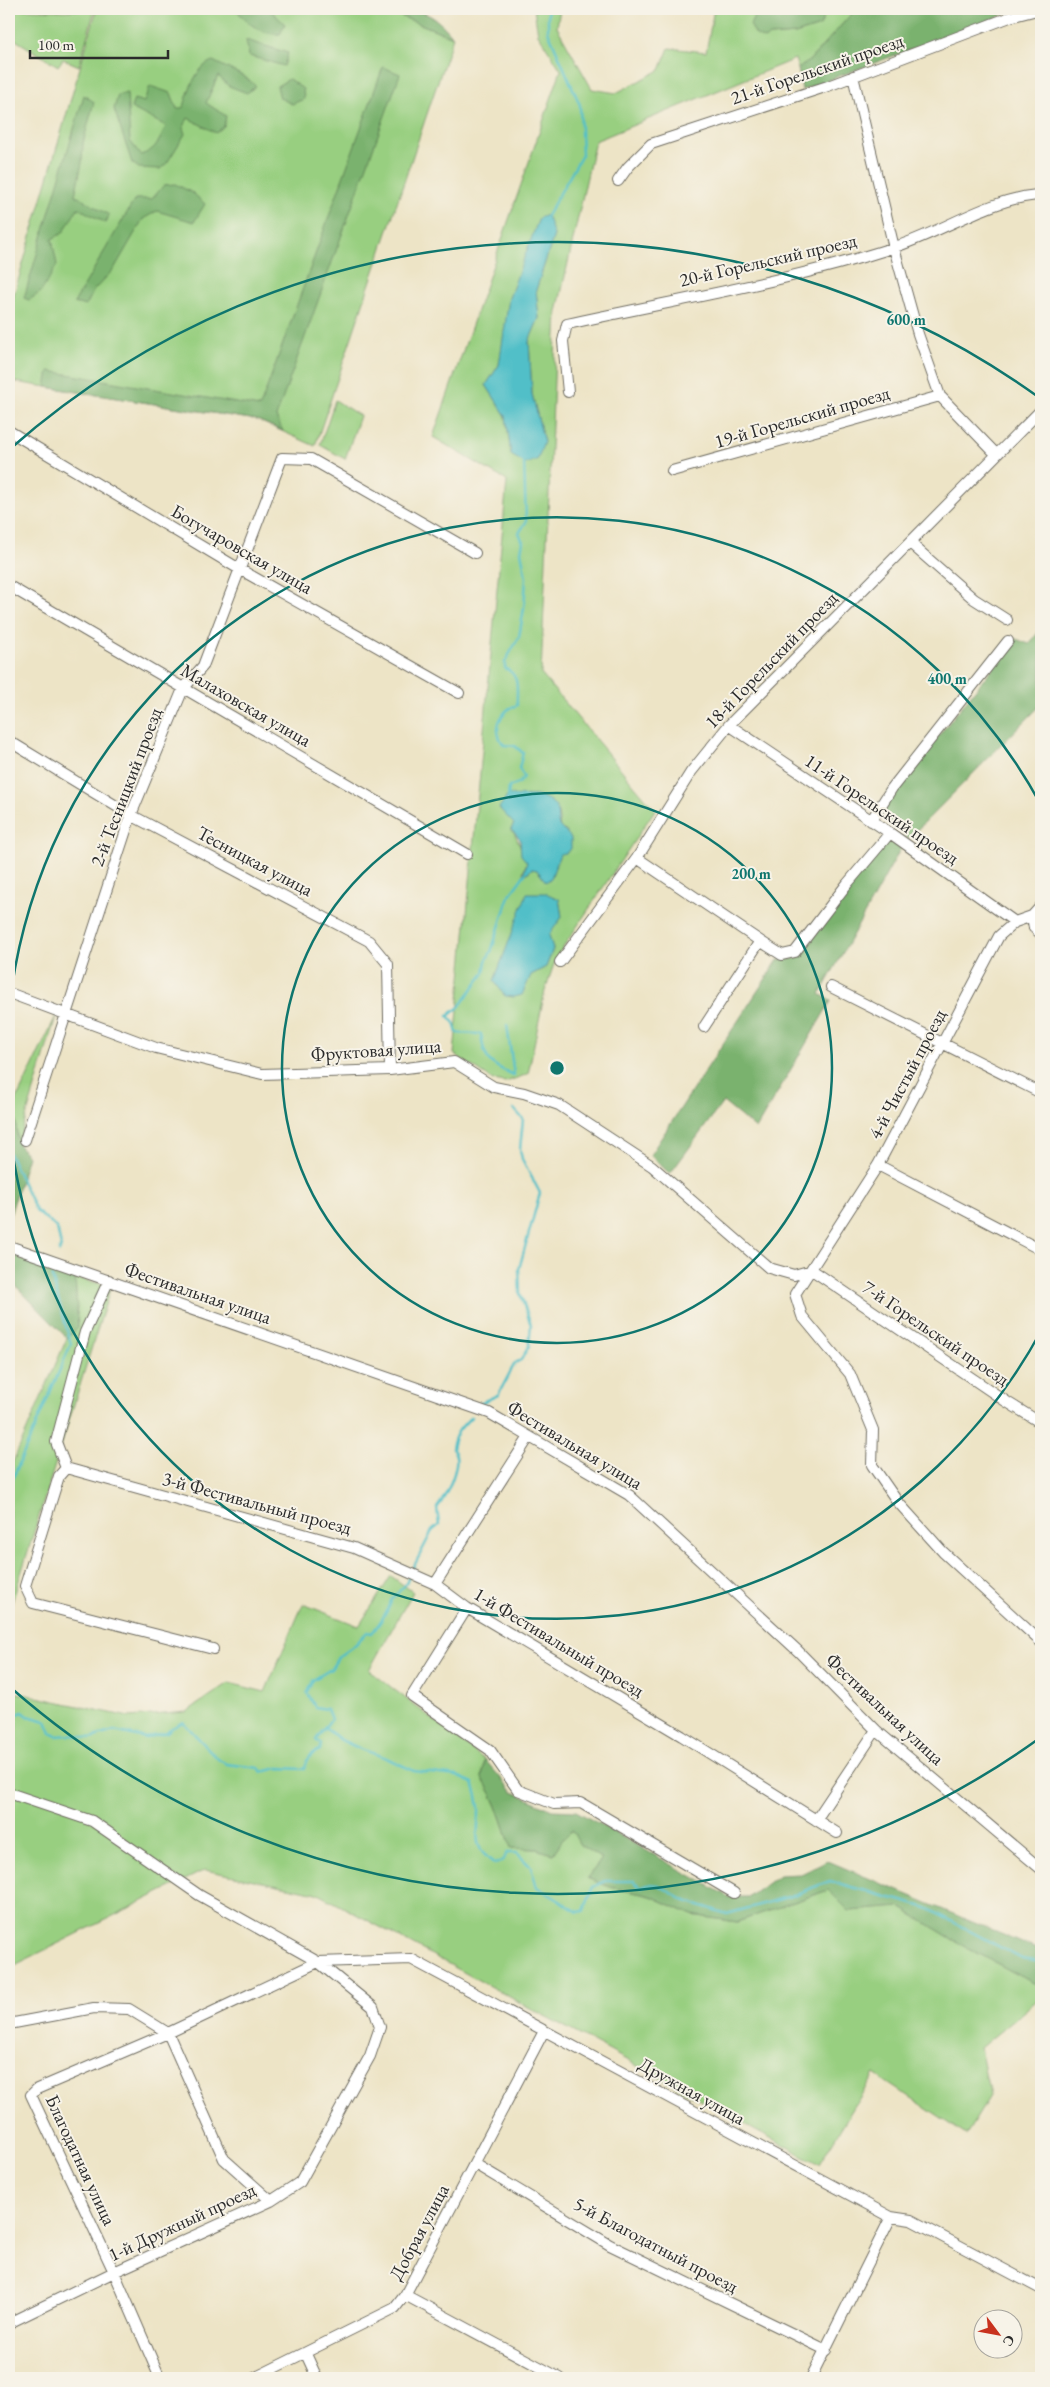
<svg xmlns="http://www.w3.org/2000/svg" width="1050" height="2387" font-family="'EB Garamond',serif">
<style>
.green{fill:#98cf80;stroke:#627d56;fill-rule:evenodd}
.forest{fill:#7ab26e;stroke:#526e4c}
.water{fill:#51bfc8;stroke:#3e757a}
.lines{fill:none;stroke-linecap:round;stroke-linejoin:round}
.stream{stroke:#51bfc8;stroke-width:2.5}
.minor-casing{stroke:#6f6c61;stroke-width:12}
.minor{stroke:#fff;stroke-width:10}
.ring{fill:none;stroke:#0f766e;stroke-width:2.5}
.labels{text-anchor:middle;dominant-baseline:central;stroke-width:4;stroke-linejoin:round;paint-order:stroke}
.street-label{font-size:19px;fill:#2b2b2b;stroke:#f7f3e8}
.centre{fill:#0f766e;stroke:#f7f3e8;stroke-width:2.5}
.ring-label{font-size:15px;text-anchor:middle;font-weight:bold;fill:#0f766e;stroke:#f7f3e8;stroke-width:4;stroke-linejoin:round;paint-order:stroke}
</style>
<rect width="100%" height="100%" fill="#f7f3e8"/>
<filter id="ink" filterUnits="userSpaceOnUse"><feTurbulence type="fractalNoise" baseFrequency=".02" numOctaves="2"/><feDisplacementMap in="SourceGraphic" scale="10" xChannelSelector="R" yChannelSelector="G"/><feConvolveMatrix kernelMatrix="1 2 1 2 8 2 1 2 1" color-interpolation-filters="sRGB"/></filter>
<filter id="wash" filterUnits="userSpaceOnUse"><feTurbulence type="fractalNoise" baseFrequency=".0096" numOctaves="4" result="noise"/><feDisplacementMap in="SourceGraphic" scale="20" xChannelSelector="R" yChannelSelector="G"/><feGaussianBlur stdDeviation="1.12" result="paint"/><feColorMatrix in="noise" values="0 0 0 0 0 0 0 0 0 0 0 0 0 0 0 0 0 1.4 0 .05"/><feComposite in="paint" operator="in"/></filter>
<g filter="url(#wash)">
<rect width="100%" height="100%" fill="#ede4c6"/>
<!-- green -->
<path class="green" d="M9,9L68,11L95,9L79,66L63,59L58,66L9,36Z
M97,9H383L453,37L315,446L257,420L9,381V312Z
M534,9H560L557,27L592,89L616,93L660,70L669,48L706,52L714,9H758L756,11L770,36L795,34L820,26L827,9H856L810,60L798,69L795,59L595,141L557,312L541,674L655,810L556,958L545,991L528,1074L506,1082L493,1080L454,1054L507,481L433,437L561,70L538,34ZM554,235L536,290L539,318L529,341L532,394L544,442L511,455L506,416L486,385L499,365L505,333ZM508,795L532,796L558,812L560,828L567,832L551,878L546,881L537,870L532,869L524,876L523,872L527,862C520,850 520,840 511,829L514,824ZM559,899L562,917L548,935L553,949L546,967L531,975Z
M335,400L360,416L345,459L320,445Z
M56,1016L18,1145L14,1105Z
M75,1278L111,1286L9,1612V1471L67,1338L78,1328Z
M391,1576L413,1592L369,1670L485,1760L482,1778C496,1799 504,1823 511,1848L536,1849L553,1854L563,1839L572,1830L580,1845L602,1859L587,1878L610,1887L651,1896L692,1915L737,1922L828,1890L850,1911L900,1907L957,1942L1041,1987V1997L980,2048L990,2096L966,2135L874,2074L819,2164L317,1893L205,1870L9,1968V1691L129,1717L186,1712L229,1683L265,1692L303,1604L359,1626Z"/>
<!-- forest -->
<path class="forest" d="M236,9H269L285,24L280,34C263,36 245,22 236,9Z
M383,9C417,9 431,9 453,37Z
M758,9H827L820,26L795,34L770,36L764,39L756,35L750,25Z
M856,9H1019L802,90L798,69L810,60Z
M246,40L288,53L284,66L249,56Z
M213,61L245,77L256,86L247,93L229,86L218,76L206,103L226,116L224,126L216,133L188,118L183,128L185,134L167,163L160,169L139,168L132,163L114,109L118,95L127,93L130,141L141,155C156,150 160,140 166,126L131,108L134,99L144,102L150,86L171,93L177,109L184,107C188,92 196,66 213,61Z
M383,67L400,74L276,417L283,431L257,420L46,387L49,371L260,407Z
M289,79L303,89L304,99L292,104L280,98L277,86Z
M84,95L94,102L83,143L82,163L75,195L109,215L106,223L78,208L63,233L52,239L57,265L41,292L29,300L24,298Z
M175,184L193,193L205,204L194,222L157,211L143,219L114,269L94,290L86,306L74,303L135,199H152L164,185Z
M1041,629V705L908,839L883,819L884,811L894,791L1016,639L1029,644Z
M890,840L901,848L820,994L831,1001L756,1129L723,1102L670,1174L650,1155L778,960L799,958L851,885Z
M14,1105L18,1144L28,1156L9,1219V1111Z
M9,1254L75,1278L78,1328L67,1338L9,1279Z
M485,1760L513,1792L552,1810L576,1811L729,1897H749L779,1875L801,1874L828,1861L1041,1951V1987L957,1942L900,1907L849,1911L828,1890L737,1922L692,1915L651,1896L610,1887L587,1878L602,1859L580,1845L572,1830L563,1839L553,1854L536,1849L511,1848C504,1823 496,1799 482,1778Z"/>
<!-- water -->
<path class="water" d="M547,215L554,235L536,290L539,318L529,341L532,394L544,442L538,459L526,464L511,455L506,416L486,385L499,365L509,298L539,218Z
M508,795C524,797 545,791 556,807C559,813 556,821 560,827C563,831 568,833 571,838V849L566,853L560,854L551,878L546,882L537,870L532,869L523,876L527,862L521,855L520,839L511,829L514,824L499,808Z
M527,893H545L559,899L562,917L549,935L553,949L546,967L531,975L522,995L514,997L505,996L494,981Z"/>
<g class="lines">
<!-- stream -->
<path class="stream" d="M547,216L582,155L580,105L548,31V9
M508,797L509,787L519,783L524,777L519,768L523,753L515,746L504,745C492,730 499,711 517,705C516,689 521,676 505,668V662L519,637L524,608L526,578L521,551L523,542L519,533L526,522L524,461
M507,1025L514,1075
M514,1075C490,1065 484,1061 481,1034L457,1033L454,1023L448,1016L459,1007L484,973L486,961L491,952L509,896L525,874
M9,1153L36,1211L57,1228L61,1246L59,1252
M480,1403L498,1395L515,1363L521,1360L529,1346L531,1325L520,1293L519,1269L540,1193L522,1159L520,1149L523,1119L514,1109
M9,1487L71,1344L52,1277
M412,1570L432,1531L439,1525L437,1508C445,1498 465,1459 452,1449C454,1434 461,1427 471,1417
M9,1717L23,1712L28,1716L46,1721L51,1733L56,1736L71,1735L91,1738L114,1731L146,1738L167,1732L170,1729L183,1722L219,1760L227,1764L259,1768L262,1772L278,1768L304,1769C308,1759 309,1754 320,1750L321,1744L316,1740L331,1719L327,1709L315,1707L307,1692L313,1680L331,1669L339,1656L356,1644L367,1632L372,1633C377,1627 391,1607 391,1600L406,1584L409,1576
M325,1728L341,1740L363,1750L384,1757L414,1771L457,1776L473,1783C476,1791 478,1799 479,1807C480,1833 468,1844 495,1864L503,1860L507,1853H517L531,1867L537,1887L578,1912L584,1911L593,1887L606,1881H634L640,1887L648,1884L659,1885L683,1900L727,1914L791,1896L830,1881L927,1908L1022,1959L1041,1962"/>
</g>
</g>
<g filter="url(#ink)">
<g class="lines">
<!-- minor casing -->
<g class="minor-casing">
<path id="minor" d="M853,76L894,248L918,334L940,396L996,454
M618,181L628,167L651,144L828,86L1010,17L1041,9
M568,392L563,341L567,324C676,300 787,282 892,248C941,233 986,200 1037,195
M9,431L241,570L459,693
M672,471L940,396
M910,543L974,599L1007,620
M9,586L467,854
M729,725L890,833L1015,922
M9,741L131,815L369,941L388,964L390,1070
M871,821L892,788L1008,641
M637,858L760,941
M1041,906L1032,916L1015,922L999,936L878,1165L795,1294L802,1316L850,1374L873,1430L872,1465L897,1501L943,1552L1041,1642
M1032,916L1034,928L1041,934
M560,962L637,858L691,772L729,725L1041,410
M831,987L1041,1093
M9,993L156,1048L262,1074L390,1070L454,1062L494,1087L524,1093L559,1105L652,1166L769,1268L794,1275L812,1270
M704,1027L760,941L782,955L795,952L847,884L890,833
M25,1140L131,815L183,689L203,666L282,458L311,459L475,553
M878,1165L1041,1250
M9,1246L489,1413L629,1495L798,1651L876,1730L1041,1869
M812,1270L1007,1402L1041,1423
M66,1468L354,1548L435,1584L467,1608L682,1736L837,1833
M66,1468L59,1476L25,1586L33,1603L213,1649
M66,1468L56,1442L85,1332L109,1280
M435,1584L529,1437
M467,1608L412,1696L490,1750L518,1790L554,1804L581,1803L734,1893
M9,1793L92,1821L199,1895L318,1962L168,2033L129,2009L94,2008L9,2024
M816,1820L876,1730
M318,1962L411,1959L891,2217L911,2220L1041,2289
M475,2164L610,2245L826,2350
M271,2201L300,2182L370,2056L380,2027L373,2007L318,1962
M405,2295L560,2378
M9,2323L114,2272L271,2201L224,2159L168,2033L37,2089L31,2095L114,2272L160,2378
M306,2354L317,2378
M254,2378L395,2308L405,2295L544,2031
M811,2378L891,2217"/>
</g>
<!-- minor -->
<use href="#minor" class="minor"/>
</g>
</g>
<!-- distance rings -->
<g class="ring">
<circle cx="557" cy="1068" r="275"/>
<path d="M1041 1331A551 551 0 0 1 9 1126M9 1010A551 551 0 0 1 1041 805"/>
<path d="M1037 1740A826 826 0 0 1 10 1687M10 449A826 826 0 0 1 1037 396"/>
</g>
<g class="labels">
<!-- street labels -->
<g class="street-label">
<text transform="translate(817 69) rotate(-19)">21-й Горельский проезд</text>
<text transform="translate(768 260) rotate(-13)">20-й Горельский проезд</text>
<text transform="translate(802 417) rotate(-16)">19-й Горельский проезд</text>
<text transform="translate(242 549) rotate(30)">Богучаровская улица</text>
<text transform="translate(771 660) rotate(-46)">18-й Горельский проезд</text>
<text transform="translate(246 705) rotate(30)">Малаховская улица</text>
<text transform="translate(126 787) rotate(-69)">2-й Тесницкий проезд</text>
<text transform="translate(882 809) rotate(34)">11-й Горельский проезд</text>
<text transform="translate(255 861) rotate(28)">Тесницкая улица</text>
<text transform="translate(376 1050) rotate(-4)">Фруктовая улица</text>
<text transform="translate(907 1074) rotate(-62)">4-й Чистый проезд</text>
<text transform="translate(198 1293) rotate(19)">Фестивальная улица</text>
<text transform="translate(936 1333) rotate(34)">7-й Горельский проезд</text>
<text transform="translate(575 1445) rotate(31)">Фестивальная улица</text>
<text transform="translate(257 1503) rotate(15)">3-й Фестивальный проезд</text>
<text transform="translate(559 1642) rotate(31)">1-й Фестивальный проезд</text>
<text transform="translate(885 1709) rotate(43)">Фестивальная улица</text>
<text transform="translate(692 2091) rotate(29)">Дружная улица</text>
<text transform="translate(81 2160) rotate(65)">Благодатная улица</text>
<text transform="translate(182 2222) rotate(-25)">1-й Дружный проезд</text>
<text transform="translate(419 2232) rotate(-62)">Добрая улица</text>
<text transform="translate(656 2245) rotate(28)">5-й Благодатный проезд</text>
</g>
</g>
<circle cx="557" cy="1068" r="8" class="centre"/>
<g class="ring-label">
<text x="906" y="325">600 m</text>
<text x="947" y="684">400 m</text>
<text x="751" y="879">200 m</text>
</g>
<!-- margin -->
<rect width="1050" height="2387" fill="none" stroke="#f7f3e8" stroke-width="30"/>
<!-- north arrow -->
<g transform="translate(998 2334) rotate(122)"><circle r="24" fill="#f7f3e8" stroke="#a5a39c"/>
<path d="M0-4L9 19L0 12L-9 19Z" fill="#c8321e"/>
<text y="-8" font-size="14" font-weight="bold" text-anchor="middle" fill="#2b2b2b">С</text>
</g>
<!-- scale -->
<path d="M30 50v8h138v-8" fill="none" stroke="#2b2b2b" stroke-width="2.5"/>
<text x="38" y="50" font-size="15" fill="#2b2b2b" stroke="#f7f3e8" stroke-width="4" paint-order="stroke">100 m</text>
</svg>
